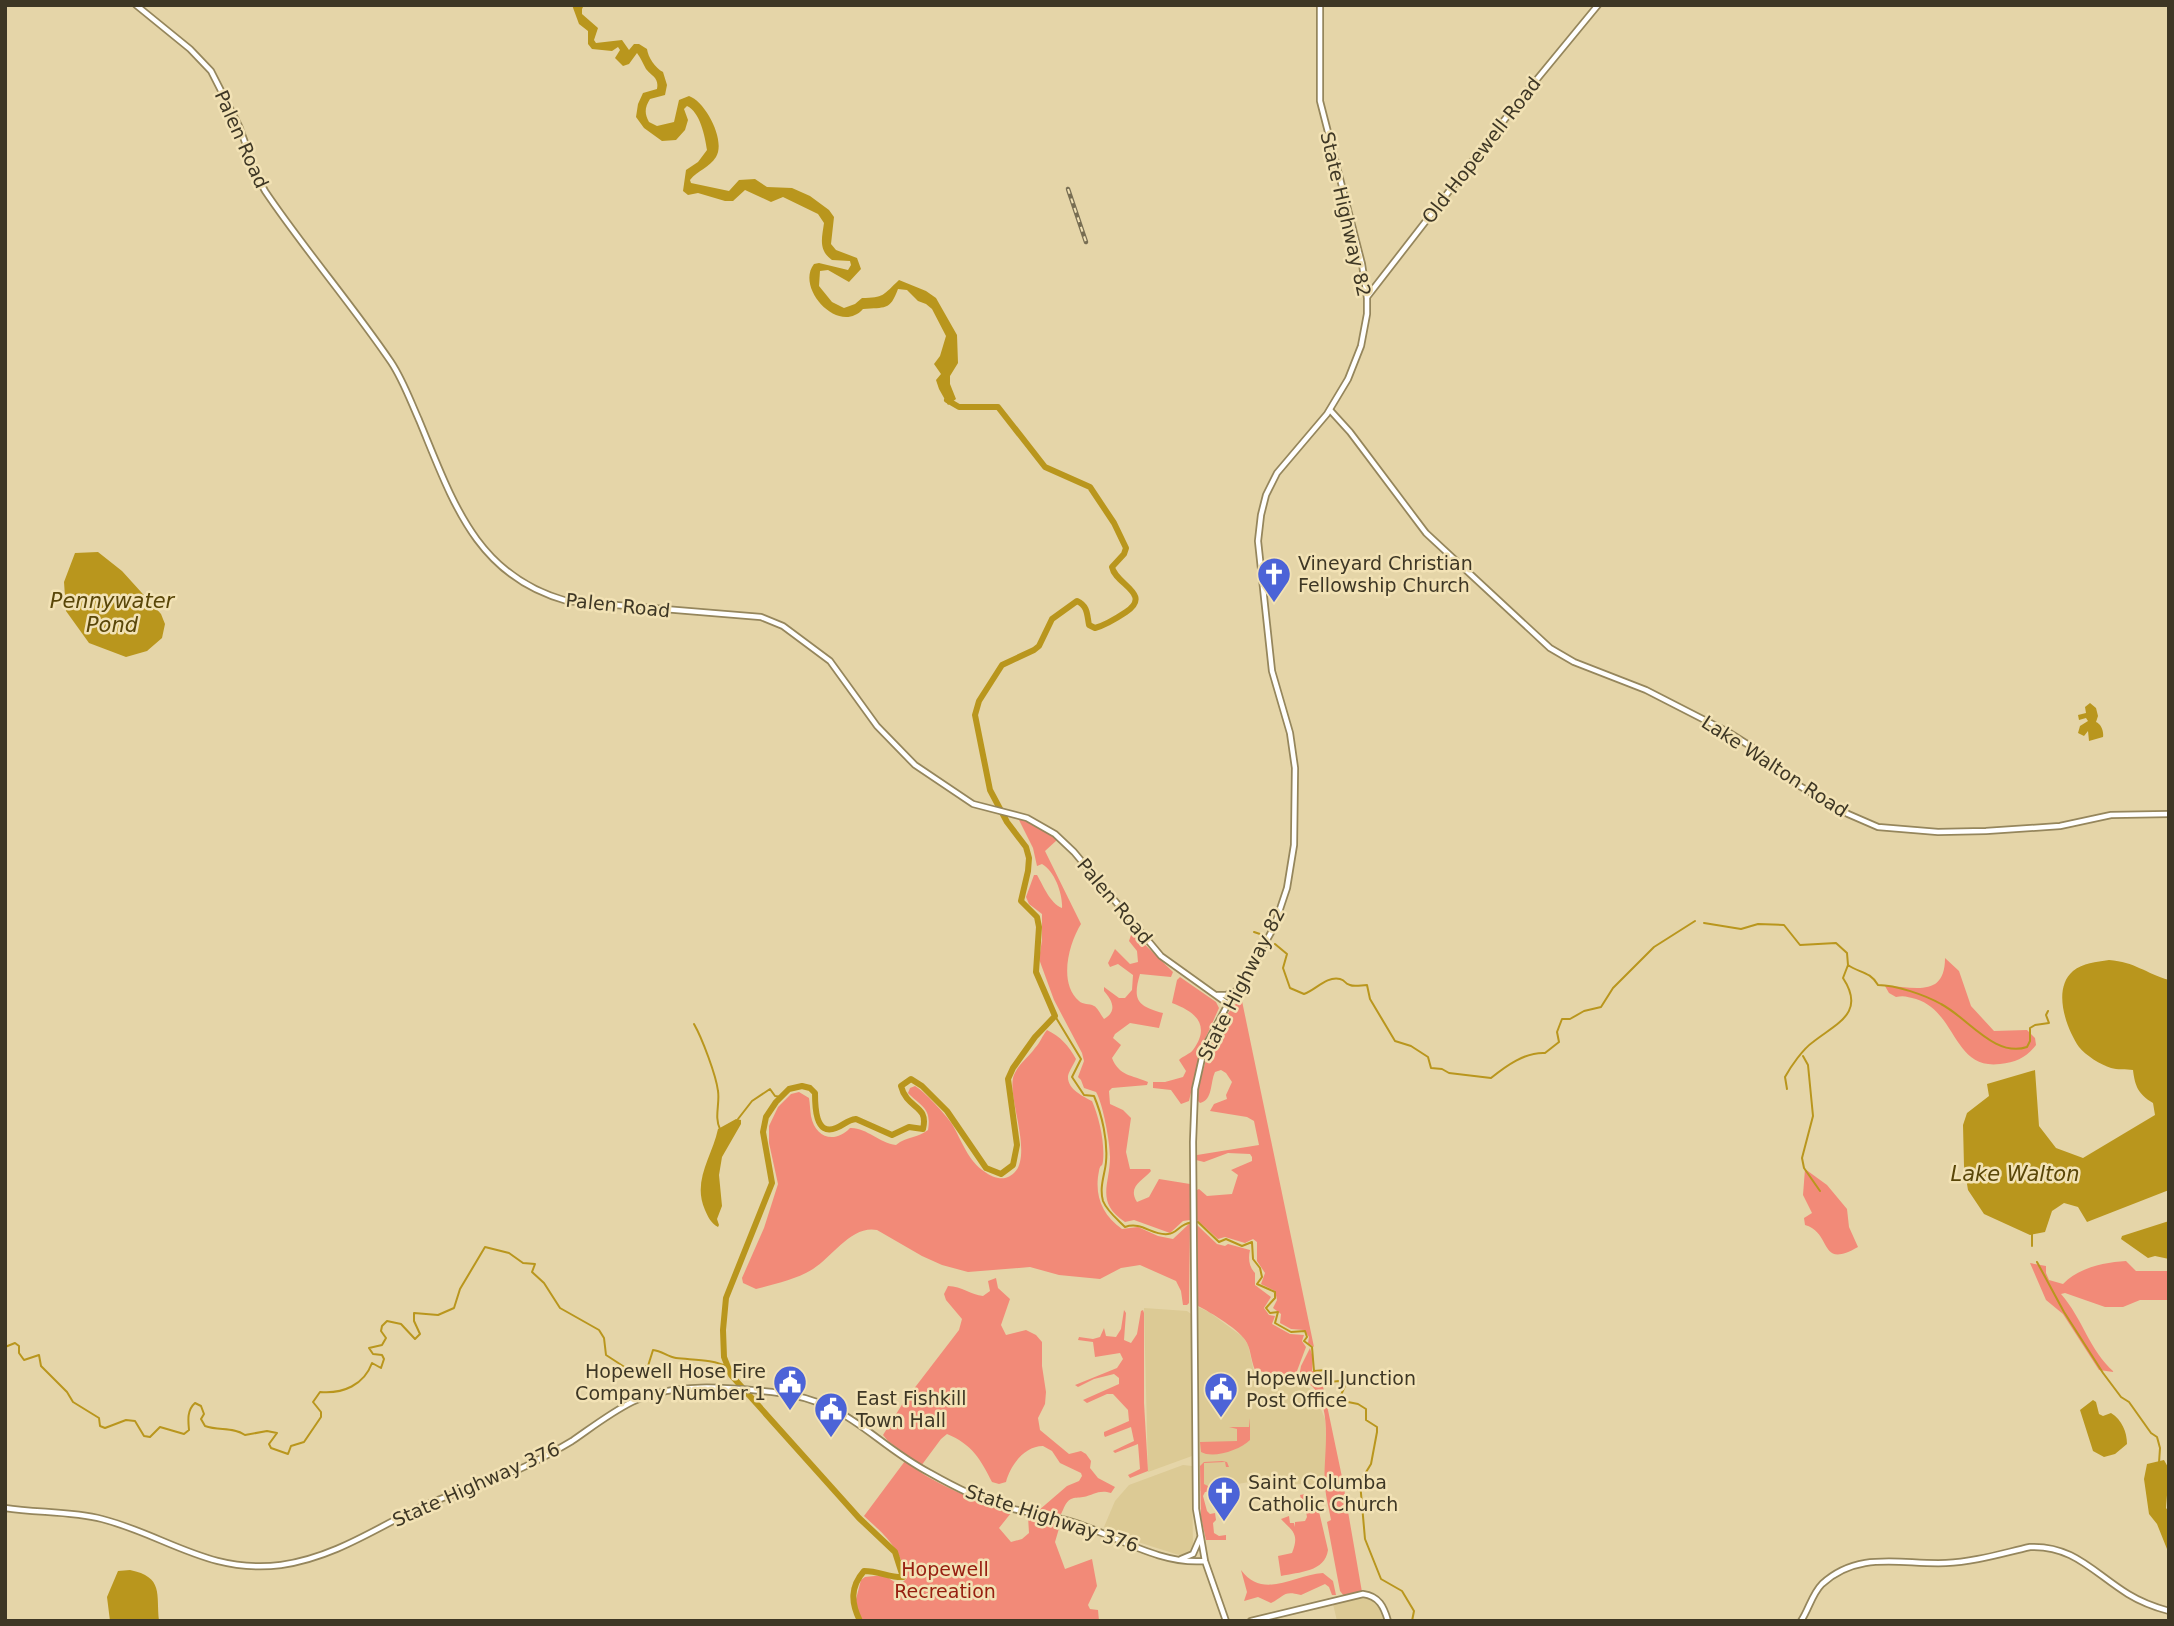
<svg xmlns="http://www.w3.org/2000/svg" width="2174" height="1626" font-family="'DejaVu Sans',sans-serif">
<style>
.built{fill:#dcca95}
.green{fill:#f28a78}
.water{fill:#b9961d}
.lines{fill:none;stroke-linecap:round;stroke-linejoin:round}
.stream{stroke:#b9961d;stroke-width:2}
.river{stroke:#b9961d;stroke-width:6}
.tertiary-casing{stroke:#95865c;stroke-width:8}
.secondary-casing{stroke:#95865c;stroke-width:8}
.tertiary{stroke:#fff;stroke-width:4.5}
.secondary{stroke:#fff;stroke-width:4.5}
.rail-casing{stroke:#786e53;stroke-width:4.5}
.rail{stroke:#f2e2b5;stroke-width:2;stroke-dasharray:5;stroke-linecap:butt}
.labels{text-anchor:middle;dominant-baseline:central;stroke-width:5;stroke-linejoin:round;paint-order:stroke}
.street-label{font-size:19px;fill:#3e3725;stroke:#f2e2b5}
.poi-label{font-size:19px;fill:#3e3725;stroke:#f2e2b5;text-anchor:start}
.park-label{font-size:19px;fill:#972011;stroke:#f2e2b5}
.water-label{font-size:21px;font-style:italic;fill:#594608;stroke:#f2e2b5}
</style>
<rect width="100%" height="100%" fill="#e5d5a8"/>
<!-- built -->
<path class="built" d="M1198,1307L1209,1312L1243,1337L1248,1345L1254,1372L1262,1378L1283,1376L1299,1380L1314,1392L1325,1419L1327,1453L1325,1485L1295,1484L1258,1488L1256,1483L1249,1482L1200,1491Z
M1144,1308L1187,1311L1191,1314L1192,1319V1456L1148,1472Z
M1183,1465L1192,1466L1193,1550L1182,1556L1138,1542L1104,1527L1115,1501L1129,1485Z
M1363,1598L1377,1601L1385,1621H1337L1333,1604Z"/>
<!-- green -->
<path class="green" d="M1018,818L1038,826L1057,840L1045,851L1081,924C1069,943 1058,983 1079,1001C1083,1005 1089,1003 1094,1006C1097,1007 1101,1015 1104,1019C1118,1011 1112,1000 1104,991V987L1119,998H1125L1132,990L1133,975L1118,964L1110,967L1108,963L1115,949L1130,964L1138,962L1137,951L1129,941L1131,935H1135L1173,972L1171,977L1140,974C1132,1001 1138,1006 1163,1013L1159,1028L1130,1023L1115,1034L1113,1038L1121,1045L1112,1058C1119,1076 1132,1075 1148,1082L1147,1085L1112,1088L1109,1091L1110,1104L1123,1110L1131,1118L1126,1152L1130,1169H1150L1151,1171C1143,1181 1127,1186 1137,1202L1149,1197L1159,1179L1190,1184V1220L1183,1221L1170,1233L1134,1220L1125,1222C1095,1202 1110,1185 1110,1157C1110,1142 1103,1104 1096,1092L1084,1088L1081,1080L1078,1077L1084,1061L1082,1053L1054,1000L1039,959L1042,940V914L1029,904L1026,897L1034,875H1037C1044,887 1050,903 1062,908C1063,895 1055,871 1042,864L1037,866L1033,848Z
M1945,958L1959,971L1971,1006L1994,1031L2027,1030L2035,1038L2036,1045C2026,1058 2016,1062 2000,1064C1953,1070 1957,1012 1916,999C1908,997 1904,995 1896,997L1889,993L1885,986C1913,986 1945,999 1945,958Z
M1180,977L1216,1002L1219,1008L1202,1046L1189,1101L1181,1104L1171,1090L1153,1088V1082H1165L1183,1077L1186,1071L1179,1060C1183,1056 1190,1054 1193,1050C1211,1025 1196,1012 1172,1003L1177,980Z
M1240,1000L1242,1001L1314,1347L1308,1343L1309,1337L1304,1330L1291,1329L1280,1323L1281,1314L1273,1308L1277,1300L1275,1291L1261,1284L1265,1273L1257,1261V1242L1253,1239L1245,1243L1225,1237L1218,1239L1197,1220V1190L1199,1189L1207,1196L1232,1194L1238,1175L1231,1170L1252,1161V1157L1250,1154L1228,1153L1204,1162L1196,1160L1197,1155L1259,1145L1254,1121L1247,1117L1210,1111L1214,1104L1227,1099L1226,1095L1232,1082L1226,1073L1221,1070L1215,1072C1210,1083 1213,1100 1200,1103L1197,1100C1201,1070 1216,1020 1240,1000Z
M1047,1030C1061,1037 1068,1045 1076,1059C1074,1064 1069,1071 1068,1076C1067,1089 1083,1096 1092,1101C1099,1117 1105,1142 1103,1161C1102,1169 1101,1162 1099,1171C1094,1195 1102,1215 1122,1229L1138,1227L1158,1236L1173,1239L1190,1223L1189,1303L1187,1305H1183L1181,1291L1176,1281L1140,1265L1121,1268L1100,1279L1059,1275L1030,1267L968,1272L942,1265L922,1256L877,1230C852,1225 833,1256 813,1269C797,1279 775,1284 756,1289L743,1283L742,1278L764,1228L778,1184L769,1143V1126L778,1107L791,1094L799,1092L809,1098C810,1104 810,1110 811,1116C815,1138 835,1144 850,1128C866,1127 879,1143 896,1145C907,1136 918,1138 928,1130C932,1107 920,1106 908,1093L910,1088L915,1086C924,1091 946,1115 952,1124C962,1141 968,1161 985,1172C992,1177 1002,1181 1010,1176C1036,1162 1008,1101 1013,1078C1016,1066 1028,1058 1035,1048C1040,1043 1042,1036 1047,1030Z
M1805,1169L1827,1185L1847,1209L1849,1227L1858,1247C1818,1270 1833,1233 1805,1225L1804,1218L1812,1213L1803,1195Z
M1197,1225L1217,1244L1225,1246L1228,1244L1250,1250C1248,1258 1249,1267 1255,1273V1285L1271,1297L1264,1308L1269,1315L1275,1316L1272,1324L1290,1334L1304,1335L1302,1341L1306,1347L1294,1379L1255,1370C1251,1361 1251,1351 1247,1343C1242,1331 1210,1312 1198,1306Z
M2126,1261L2136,1271H2169V1300H2140L2123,1307H2105L2065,1293L2061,1294C2083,1319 2089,1350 2114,1372L2099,1370L2063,1314L2046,1300L2030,1263L2046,1266V1273L2049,1280L2063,1284C2078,1268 2105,1262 2126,1261Z
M996,1278L998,1288L1010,1299L1001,1325L1006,1335L1026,1330L1036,1335L1042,1342V1366L1046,1392L1045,1404L1038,1418L1040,1430L1069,1454L1081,1451L1086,1454L1091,1461L1090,1468L1098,1478L1115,1487L1111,1493C1099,1489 1094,1495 1083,1497C1078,1498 1075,1497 1071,1499C1065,1502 1064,1509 1061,1514L1038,1511L1067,1486L1079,1481L1082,1476L1081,1473L1060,1463L1052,1451L1043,1446C1024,1446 1010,1466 1006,1482L999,1484L992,1482C981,1460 972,1444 947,1434L941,1439L921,1466L888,1441L883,1435L903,1403L959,1330L962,1319L946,1300L944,1294L948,1286C962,1286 971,1295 983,1296L990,1291L988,1281Z
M1124,1310L1126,1313L1124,1340L1131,1343L1137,1334L1141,1311L1143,1310L1144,1313V1403L1148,1471L1130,1478L1128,1475L1140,1469L1138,1444L1115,1453L1113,1451L1134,1441L1131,1427L1105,1437L1104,1435V1432L1129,1421L1128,1410L1113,1394H1107L1087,1403L1083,1400L1119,1384V1378L1114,1374L1094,1379L1078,1387L1075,1385L1117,1368L1123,1359L1120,1353L1095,1357L1093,1342L1078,1340L1079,1337L1093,1339L1100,1337L1104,1328L1106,1336L1116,1337L1121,1329Z
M1310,1348L1313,1358L1312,1371L1320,1372L1342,1477L1362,1592L1346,1596H1344L1340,1591L1327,1522L1331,1520C1329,1509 1326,1498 1325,1487C1322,1460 1335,1409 1312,1386C1308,1383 1303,1381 1299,1377L1301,1366Z
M1250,1418V1440C1240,1450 1213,1459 1201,1452L1200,1442L1237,1441V1429L1229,1427H1249Z
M905,1461C936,1486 974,1499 1011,1513L999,1528L1011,1542L1022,1539L1029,1533L1028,1516L1060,1525L1055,1542L1065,1569L1092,1559L1097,1586L1088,1605L1090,1609L1098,1610L1099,1621H862L855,1603L861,1580L865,1577L884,1575L896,1583L903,1582L907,1578C900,1548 886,1536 864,1516Z
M1222,1461L1227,1462L1229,1467H1226L1225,1462L1204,1463V1484L1210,1487L1230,1484L1227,1496L1221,1490L1205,1492L1203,1496L1207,1511L1210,1514L1215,1513L1216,1520L1213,1523L1214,1533L1219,1536L1226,1535V1540H1206L1201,1517L1200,1466L1204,1462Z
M1305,1494L1311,1496L1317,1503L1328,1550C1325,1572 1299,1572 1281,1576L1278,1556L1292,1553C1300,1533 1292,1531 1281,1519L1289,1516L1290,1523H1294L1295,1527V1522L1305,1521L1307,1517L1305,1506H1303L1300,1495Z
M1241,1570C1263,1600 1294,1575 1323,1573L1333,1581L1336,1595H1332L1329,1587L1325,1584L1301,1595C1283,1590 1285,1596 1271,1603L1258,1597L1244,1601L1247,1592Z"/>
<!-- water -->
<path class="water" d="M572,5H584L582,9V14L598,28L594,40L596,43L622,40L629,50L634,44H639L647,49C648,57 655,68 663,72L667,85L665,95L650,99C645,107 644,113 649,122L657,126L674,122L679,100L689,96C706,102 726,141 716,157C709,168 698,170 690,180L691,183L729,191L739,180L755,179L767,187L792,188L810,196L829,210L834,217L831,244L836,250L857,258L861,269L849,282L828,270L820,271L819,286L832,302L844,308L855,304L862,298C884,298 883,295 899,280L926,291L936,298L957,335L958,363L950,376V384L956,399L948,405L939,389L936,380L941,374L934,364L940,356L946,336L932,309L926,304L918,301L907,290L898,289C890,311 885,307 863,309C839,336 795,288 814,264L819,263L848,270L851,265L850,261L832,260C818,250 822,238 824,223L818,214L783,197L771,202L745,190L733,201H725L698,193L688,195L683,191L686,170L698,162L707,150C705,136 700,112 687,106L684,109L688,120L685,130L676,140L662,141L644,128L636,117L638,104L643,93L657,89C659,78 653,77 646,69C643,64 641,58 637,53L629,64L623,66L615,58L620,50L618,47L612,51L592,49L588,44V31L579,24Z
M98,552L122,571L161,614L165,624L162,638L147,651L126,657L89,643L66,611L64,582L75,553Z
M2090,703L2096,708L2098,716L2096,722C2101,724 2104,731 2103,737L2089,741L2088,731L2084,736L2078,733L2080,726L2088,721L2086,718L2079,720L2078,715L2086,713L2085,707Z
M2109,960C2135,962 2145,973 2169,980V1190L2087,1222L2078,1207L2064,1203L2052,1211L2045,1232L2030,1235L1984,1214L1968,1190L1964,1166L1963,1125L1967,1113L1989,1096L1987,1084L2035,1070L2039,1126L2056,1148L2083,1158L2155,1115L2153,1103C2138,1094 2135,1086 2133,1070C2126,1069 2117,1070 2111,1068C2101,1065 2085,1055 2079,1047C2066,1028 2052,989 2073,971C2083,963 2096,962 2109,960Z
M736,1119L741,1120V1124L722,1157L719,1175L722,1206L717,1219L719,1225L718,1227C711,1223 708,1217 705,1210C692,1181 712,1157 718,1129Z
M2169,1221V1259L2155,1256L2148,1258L2121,1239L2122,1236Z
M2093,1400L2096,1402L2099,1414L2103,1416L2111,1413C2122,1420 2127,1432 2127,1444L2115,1454L2104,1457L2093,1451L2080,1410Z
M2164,1460L2169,1469L2166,1508L2169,1512V1554L2157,1524L2149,1514L2144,1479L2147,1464Z
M130,1570C164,1577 156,1594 159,1621H110L107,1597L118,1571Z"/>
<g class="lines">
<!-- stream -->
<path class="stream" d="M1704,923L1741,929L1758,924L1784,925L1800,945L1836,943L1847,953L1848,965C1859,973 1870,971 1878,985C1896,985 1925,995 1941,1004C1968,1018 1995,1058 2027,1047L2030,1041V1028L2035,1025L2049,1023L2046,1015L2048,1011
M1254,932L1260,934
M1275,944L1287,954L1283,968L1290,988L1304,994C1316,990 1326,976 1340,979C1347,981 1343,983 1350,985C1354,987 1362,985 1367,985L1370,999L1395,1041L1411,1046L1428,1057L1431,1068L1442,1069L1449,1073L1491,1078C1506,1066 1525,1052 1545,1053L1559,1042L1557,1032L1562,1019H1570L1584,1011L1601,1007L1613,988L1654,947L1695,921
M1055,1016L1081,1059L1072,1077L1084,1095L1094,1096C1102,1115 1108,1141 1106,1162C1105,1174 1099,1187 1103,1201C1107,1211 1117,1219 1125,1227C1142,1221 1152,1236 1168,1234C1179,1233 1178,1222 1198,1222L1219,1242L1226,1239L1242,1246L1252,1242L1253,1259L1260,1268L1262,1277L1257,1284L1275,1292V1298L1266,1308L1270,1313L1278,1312L1275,1323L1291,1332L1305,1331L1307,1337L1304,1341L1312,1347L1314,1371L1326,1370L1330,1382L1339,1381L1345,1386L1341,1395L1348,1402L1358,1404L1366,1409V1420L1377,1427V1432L1371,1464L1360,1482L1365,1539L1381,1579L1402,1591L1414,1611L1412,1621
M694,1024C702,1038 716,1075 718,1091C720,1104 714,1117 720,1129
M1803,1056L1808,1065L1813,1116L1802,1158L1804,1168L1820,1191
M1787,1089L1785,1077C1791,1066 1803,1049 1813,1042C1837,1023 1866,1013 1843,978L1848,965
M738,1119L752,1101L770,1089L775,1096L781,1097
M2032,1246V1233
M2037,1262L2064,1312L2103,1373L2121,1397L2129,1402L2151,1433L2157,1437L2160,1448L2159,1463
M5,1347L15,1343L19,1346V1353L24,1360L39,1355L41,1366L67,1392L73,1402L99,1418L100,1426L105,1428L126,1420L135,1421L144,1436L150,1437L160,1427L184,1434L189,1430C188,1420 187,1410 195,1403L201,1406L204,1414L201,1419L205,1426C219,1431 233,1427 245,1435L267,1431L277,1433L269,1444L271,1448L288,1454L291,1446L304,1442L321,1417V1412L313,1402L320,1392C343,1394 364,1385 372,1363L381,1368L384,1359L382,1355L373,1354L369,1348L382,1345L386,1338L381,1331L382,1326L387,1321L401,1324L415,1339L420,1334L414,1321V1313L438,1315L454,1308L460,1289L485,1247L509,1253L523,1263L535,1264L532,1272L544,1283L560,1308L599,1330L604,1338L606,1355L626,1368L648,1366L653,1350C662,1351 668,1357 676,1358C693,1360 713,1359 728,1367"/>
<!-- river -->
<path class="river" d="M860,1621C851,1603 850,1587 864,1571C879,1571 891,1578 903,1577L895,1552L859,1518L731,1375L724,1357L723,1330L726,1298L772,1183L763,1132L766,1117L776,1102L789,1089L802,1086L810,1088L815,1093C815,1105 815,1137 836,1128C844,1125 847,1120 856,1119L892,1135L909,1127L923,1129C929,1104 907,1110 901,1086L911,1079L922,1086L947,1111L986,1168L1001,1174L1013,1165L1017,1145L1008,1079L1013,1068L1035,1037L1055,1016L1036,972L1039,927L1037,917L1021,901L1028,871L1029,858L1026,847L1007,822L990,790L975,715L979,701L1002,665L1034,650L1039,646L1052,619L1077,601C1088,606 1087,615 1089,625L1095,628C1106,625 1117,618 1126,612C1153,594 1115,584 1112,567L1124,554L1126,548L1114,523L1090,487L1045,467L998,407H959L947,400"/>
<!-- tertiary casing -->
<g class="tertiary-casing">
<path id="tertiary" d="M136,5L190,49L211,71L239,126L258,178L265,191C304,249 351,303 391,362C403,380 410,400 419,420C452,499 475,576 567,601L761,617L783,626L830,661L877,726L915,765L973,804L1027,818L1055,834L1074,852L1161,956L1228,1004
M1367,297L1519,101L1598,5
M1330,410L1350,432L1426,533L1550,648L1574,662L1646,690L1728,732L1755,749L1791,781L1848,814L1878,827L1938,832L1986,831L2060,826L2111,815L2169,814
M1217,995H1226L1236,991
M1181,1559L1193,1554L1200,1538"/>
</g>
<!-- secondary casing -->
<g class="secondary-casing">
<path id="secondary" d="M5,1508C37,1513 71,1511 102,1519C165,1535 209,1574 281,1565C330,1558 369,1533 412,1511C449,1493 489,1484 526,1466C542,1458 557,1450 572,1441C591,1428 610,1413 632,1402C674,1382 726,1387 772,1392C850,1400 868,1440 930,1473C953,1486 976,1498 1001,1506C1026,1513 1051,1515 1076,1523C1118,1537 1161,1565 1205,1561
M1226,1621L1205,1561L1196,1509L1193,1142L1195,1089L1204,1049L1228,1004L1252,967L1274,927L1287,888L1294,845L1295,768L1290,733L1272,671L1258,541L1261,515L1266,495L1277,473L1327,414L1348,379L1361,346L1367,314V297L1362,264L1320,101V5
M1251,1621L1363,1594C1379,1596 1384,1607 1388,1621
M1801,1621C1809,1609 1812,1594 1822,1584C1859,1550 1902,1565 1946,1563C1974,1562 2003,1553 2030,1547C2073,1545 2094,1573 2128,1594C2141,1602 2154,1607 2169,1611"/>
</g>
<!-- tertiary -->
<use href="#tertiary" class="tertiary"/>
<!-- secondary -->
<use href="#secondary" class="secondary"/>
<!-- rail casing -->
<g class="rail-casing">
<path id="rail" d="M1068,189L1086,242"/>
</g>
<!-- rail -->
<use href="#rail" class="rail"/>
</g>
<!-- icons -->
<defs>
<g id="church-pin" transform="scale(1.75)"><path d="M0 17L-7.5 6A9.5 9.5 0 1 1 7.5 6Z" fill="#4c63d7" stroke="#f2e2b5"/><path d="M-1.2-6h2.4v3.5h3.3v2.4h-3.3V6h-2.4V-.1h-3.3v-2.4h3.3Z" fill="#fff"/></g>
<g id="civic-pin" transform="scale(1.75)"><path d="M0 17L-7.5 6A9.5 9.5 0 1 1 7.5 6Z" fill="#4c63d7" stroke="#f2e2b5"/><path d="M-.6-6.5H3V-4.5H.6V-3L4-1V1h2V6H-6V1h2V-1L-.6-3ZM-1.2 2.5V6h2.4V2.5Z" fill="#fff"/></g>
</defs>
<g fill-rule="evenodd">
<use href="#church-pin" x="1274" y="574"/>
<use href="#civic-pin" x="790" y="1382"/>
<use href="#civic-pin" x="1221" y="1389"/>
<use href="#civic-pin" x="831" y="1409"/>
<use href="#church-pin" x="1224" y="1493"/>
</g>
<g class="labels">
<!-- street labels -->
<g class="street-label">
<text transform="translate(242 139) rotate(66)">Palen Road</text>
<text transform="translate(1481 150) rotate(-52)">Old Hopewell Road</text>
<text transform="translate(1346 214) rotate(77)">State Highway 82</text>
<text transform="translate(618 605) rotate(6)">Palen Road</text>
<text transform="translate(1775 766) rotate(33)">Lake Walton Road</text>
<text transform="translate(1115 901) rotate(50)">Palen Road</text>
<text transform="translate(1241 984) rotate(-63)">State Highway 82</text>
<text transform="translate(476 1484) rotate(-24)">State Highway 376</text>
<text transform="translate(1052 1518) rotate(18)">State Highway 376</text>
</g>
<!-- poi labels -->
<g class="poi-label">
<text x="1298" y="563">Vineyard Christian<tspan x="1298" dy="22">Fellowship Church</tspan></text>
<text x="766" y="1371" text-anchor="end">Hopewell Hose Fire<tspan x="766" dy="22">Company Number 1</tspan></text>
<text x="1246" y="1378">Hopewell Junction<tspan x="1246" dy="22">Post Office</tspan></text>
<text x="856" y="1398">East Fishkill<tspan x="856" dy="22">Town Hall</tspan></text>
<text x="1248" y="1482">Saint Columba<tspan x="1248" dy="22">Catholic Church</tspan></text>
</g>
<!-- park labels -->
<g class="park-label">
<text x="945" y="1569">Hopewell<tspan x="945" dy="22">Recreation</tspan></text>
</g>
<!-- water labels -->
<g class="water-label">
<text x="112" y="601">Pennywater<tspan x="112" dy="24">Pond</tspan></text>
<text x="2015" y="1174">Lake Walton</text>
</g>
</g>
<!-- border -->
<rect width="2174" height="1626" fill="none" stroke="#3e3725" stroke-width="14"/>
</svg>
